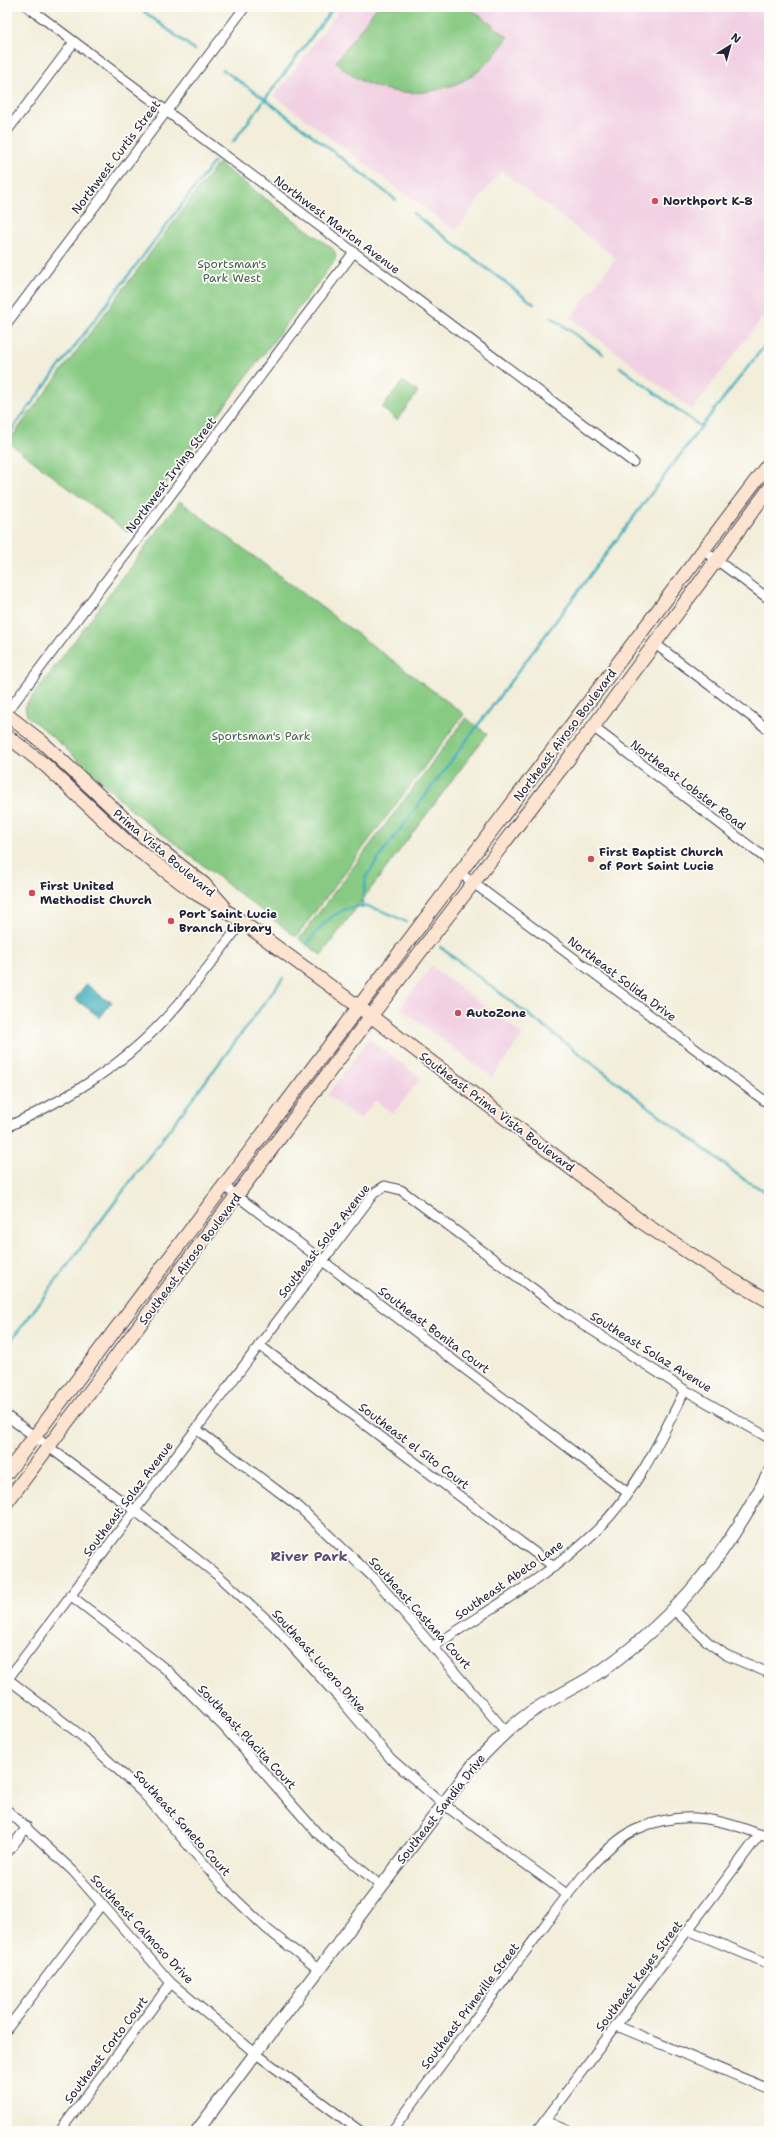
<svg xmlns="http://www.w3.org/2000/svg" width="776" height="2138" font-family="'Shantell Sans',sans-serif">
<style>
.built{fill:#f1d0e3}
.green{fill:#88ca83;stroke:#55765f}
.water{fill:#3eadbb;stroke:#30687b}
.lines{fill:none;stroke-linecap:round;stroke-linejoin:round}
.stream{stroke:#3eadbb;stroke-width:2.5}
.minor-casing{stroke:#414153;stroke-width:11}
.tertiary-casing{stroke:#414153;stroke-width:14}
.secondary-casing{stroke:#414153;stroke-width:15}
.minor{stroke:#fff;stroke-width:9}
.tertiary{stroke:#fff;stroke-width:12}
.secondary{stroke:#fde4d0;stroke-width:13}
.poi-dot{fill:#d1495b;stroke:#fdfcf7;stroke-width:1.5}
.labels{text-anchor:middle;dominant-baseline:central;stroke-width:3.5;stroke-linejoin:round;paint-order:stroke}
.street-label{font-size:12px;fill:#22223b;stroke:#fdfcf7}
.poi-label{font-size:12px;font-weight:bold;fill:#22223b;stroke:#fdfcf7;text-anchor:start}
.park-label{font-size:12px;fill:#465d54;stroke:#fdfcf7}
.quarter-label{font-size:14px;font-weight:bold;fill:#5b4e74;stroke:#fdfcf7}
</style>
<rect width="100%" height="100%" fill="#fdfcf7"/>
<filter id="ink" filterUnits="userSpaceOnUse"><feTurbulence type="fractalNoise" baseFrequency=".025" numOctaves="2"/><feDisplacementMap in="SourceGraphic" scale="8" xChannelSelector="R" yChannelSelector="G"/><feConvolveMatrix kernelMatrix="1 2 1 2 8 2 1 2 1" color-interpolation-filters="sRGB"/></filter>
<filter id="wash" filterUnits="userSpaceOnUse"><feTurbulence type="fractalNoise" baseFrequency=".012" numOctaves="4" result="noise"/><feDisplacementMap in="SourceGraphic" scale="16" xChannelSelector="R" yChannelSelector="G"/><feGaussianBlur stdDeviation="0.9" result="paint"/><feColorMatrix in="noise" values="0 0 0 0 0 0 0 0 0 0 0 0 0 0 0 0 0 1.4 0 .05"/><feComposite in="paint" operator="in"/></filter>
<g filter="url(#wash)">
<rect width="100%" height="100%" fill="#f2eeda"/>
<!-- built -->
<path class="built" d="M342,7H769V309L692,410L571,318L616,258L501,171L455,231L274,96Z
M431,966L523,1035L492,1077L400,1008Z
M369,1039L421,1078L393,1114L375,1100L360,1120L327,1095Z"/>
<!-- green -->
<path class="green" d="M377,7H468L508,37C499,50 489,63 476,73C434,102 372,99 336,62Z
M218,163L333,249L336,255L335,260L128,533L8,442Z
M403,381L418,392L397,420L382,408Z
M180,501L464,714L296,937L131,810L62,745L27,716L25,706Z
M466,718L487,734L321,955L299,939Z"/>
<!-- water -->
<path class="water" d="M86,984L108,1001L110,1000L112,1002L99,1019L98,1016L75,999Z"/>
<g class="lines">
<!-- stream -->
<path class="stream" d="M138,7L195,50
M223,70L265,99L396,200
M233,142L334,7
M413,213L534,304
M551,317L603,354
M620,367L701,427
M7,436L214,162
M362,906L366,877L380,856L701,427L769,340
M307,944C339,901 360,897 406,922
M440,947L746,1181L769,1193
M7,1346L283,978"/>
</g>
</g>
<g filter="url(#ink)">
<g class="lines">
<!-- minor casing -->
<g class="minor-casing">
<path id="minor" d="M28,7L633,462
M7,131L74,42
M7,323L245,7
M703,550L769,599
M654,643L769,730
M7,712L354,252
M593,727L769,861
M460,873L769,1104
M7,1127C56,1104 103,1078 143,1041C181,1006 211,963 242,922
M224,1186L628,1493
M259,1345L554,1567
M7,1416L134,1510L221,1578L274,1626L341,1700L391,1759L443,1804L568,1895
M196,1429L299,1507L375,1579L506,1732
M70,1595L168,1671L224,1727L317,1833L381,1886
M674,1610L709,1643L726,1655L769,1673
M434,1646C488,1610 548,1577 595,1532C636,1493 660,1440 685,1390
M8,1679L83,1737L144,1794L231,1895L267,1929L318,1969
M7,1680L374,1193L385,1186L401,1190L567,1314L685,1390L769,1438
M7,1810L73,1871L171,1983L255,2053L360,2131
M7,1853L27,1827
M688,1930L769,1964
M617,2026L769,2089
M7,2029L101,1905
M545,2121L568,2131
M60,2131L171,1983
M392,2131C435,2073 479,2014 522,1956C549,1921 596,1848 635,1830C683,1808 723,1819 769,1838
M537,2131L760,1834"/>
</g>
<!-- tertiary casing -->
<g class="tertiary-casing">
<path id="tertiary" d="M197,2131L473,1765C492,1746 509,1727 531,1712C555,1696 581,1685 604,1669C681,1613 725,1556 769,1473"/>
</g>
<!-- secondary casing -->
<g class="secondary-casing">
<path id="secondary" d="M7,715L42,742L144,837L204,884L223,905
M7,736L46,766L127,842L195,893L231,914L359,1007L643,1223L717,1271L769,1301
M7,1473L769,463
M7,1502L371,1016L593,727L769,489"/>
</g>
<!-- minor -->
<use href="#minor" class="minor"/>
<!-- tertiary -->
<use href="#tertiary" class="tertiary"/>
<!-- secondary -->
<use href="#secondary" class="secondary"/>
</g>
</g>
<!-- markers -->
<g class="poi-dot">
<circle cx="655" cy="201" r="4"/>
<circle cx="591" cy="859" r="4"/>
<circle cx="32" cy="893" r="4"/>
<circle cx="171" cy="921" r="4"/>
<circle cx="458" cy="1013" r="4"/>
</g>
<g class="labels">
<!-- street labels -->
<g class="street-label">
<text transform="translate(116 157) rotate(-53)">Northwest Curtis Street</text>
<text transform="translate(337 225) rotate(37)">Northwest Marion Avenue</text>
<text transform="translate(171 475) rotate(-53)">Northwest Irving Street</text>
<text transform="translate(565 735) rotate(-53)">Northeast Airoso Boulevard</text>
<text transform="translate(688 785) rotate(37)">Northeast Lobster Road</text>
<text transform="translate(164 853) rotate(40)">Prima Vista Boulevard</text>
<text transform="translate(622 979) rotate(37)">Northeast Solida Drive</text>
<text transform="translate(497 1112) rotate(37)">Southeast Prima Vista Boulevard</text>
<text transform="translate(324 1241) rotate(-52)">Southeast Solaz Avenue</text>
<text transform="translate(190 1259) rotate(-53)">Southeast Airoso Boulevard</text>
<text transform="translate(434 1330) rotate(37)">Southeast Bonita Court</text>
<text transform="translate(651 1352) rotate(32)">Southeast Solaz Avenue</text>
<text transform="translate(414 1446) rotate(37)">Southeast el Sito Court</text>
<text transform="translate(128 1499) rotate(-53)">Southeast Solaz Avenue</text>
<text transform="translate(509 1580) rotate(-35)">Southeast Abeto Lane</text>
<text transform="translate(420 1613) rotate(48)">Southeast Castana Court</text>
<text transform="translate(319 1661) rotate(48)">Southeast Lucero Drive</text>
<text transform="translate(247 1737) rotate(47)">Southeast Placita Court</text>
<text transform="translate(441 1809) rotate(-52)">Southeast Sandia Drive</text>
<text transform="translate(182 1823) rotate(48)">Southeast Soneto Court</text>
<text transform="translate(142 1929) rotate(47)">Southeast Calmoso Drive</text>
<text transform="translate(639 1976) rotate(-53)">Southeast Keyes Street</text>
<text transform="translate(470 2006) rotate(-53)">Southeast Prineville Street</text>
<text transform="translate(106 2050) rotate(-53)">Southeast Corto Court</text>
</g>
<!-- poi labels -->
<g class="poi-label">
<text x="663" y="201">Northport K-8</text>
<text x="599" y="852">First Baptist Church<tspan x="599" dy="14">of Port Saint Lucie</tspan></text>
<text x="40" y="886">First United<tspan x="40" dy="14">Methodist Church</tspan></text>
<text x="179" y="914">Port Saint Lucie<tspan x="179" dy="14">Branch Library</tspan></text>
<text x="466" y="1013">AutoZone</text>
</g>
<!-- park labels -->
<g class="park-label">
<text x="232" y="264">Sportsman's<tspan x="232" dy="14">Park West</tspan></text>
<text x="261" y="736">Sportsman's Park</text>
</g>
<!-- quarter labels -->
<g class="quarter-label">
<text x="309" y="1556">River Park</text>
</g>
</g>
<!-- margin -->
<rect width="776" height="2138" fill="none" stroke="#fdfcf7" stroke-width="24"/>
<!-- north arrow -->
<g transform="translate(730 46) rotate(37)" stroke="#fdfcf7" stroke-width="3" paint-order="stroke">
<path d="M0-3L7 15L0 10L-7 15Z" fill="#22223b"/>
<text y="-6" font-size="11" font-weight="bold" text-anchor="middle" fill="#22223b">N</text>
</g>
</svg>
